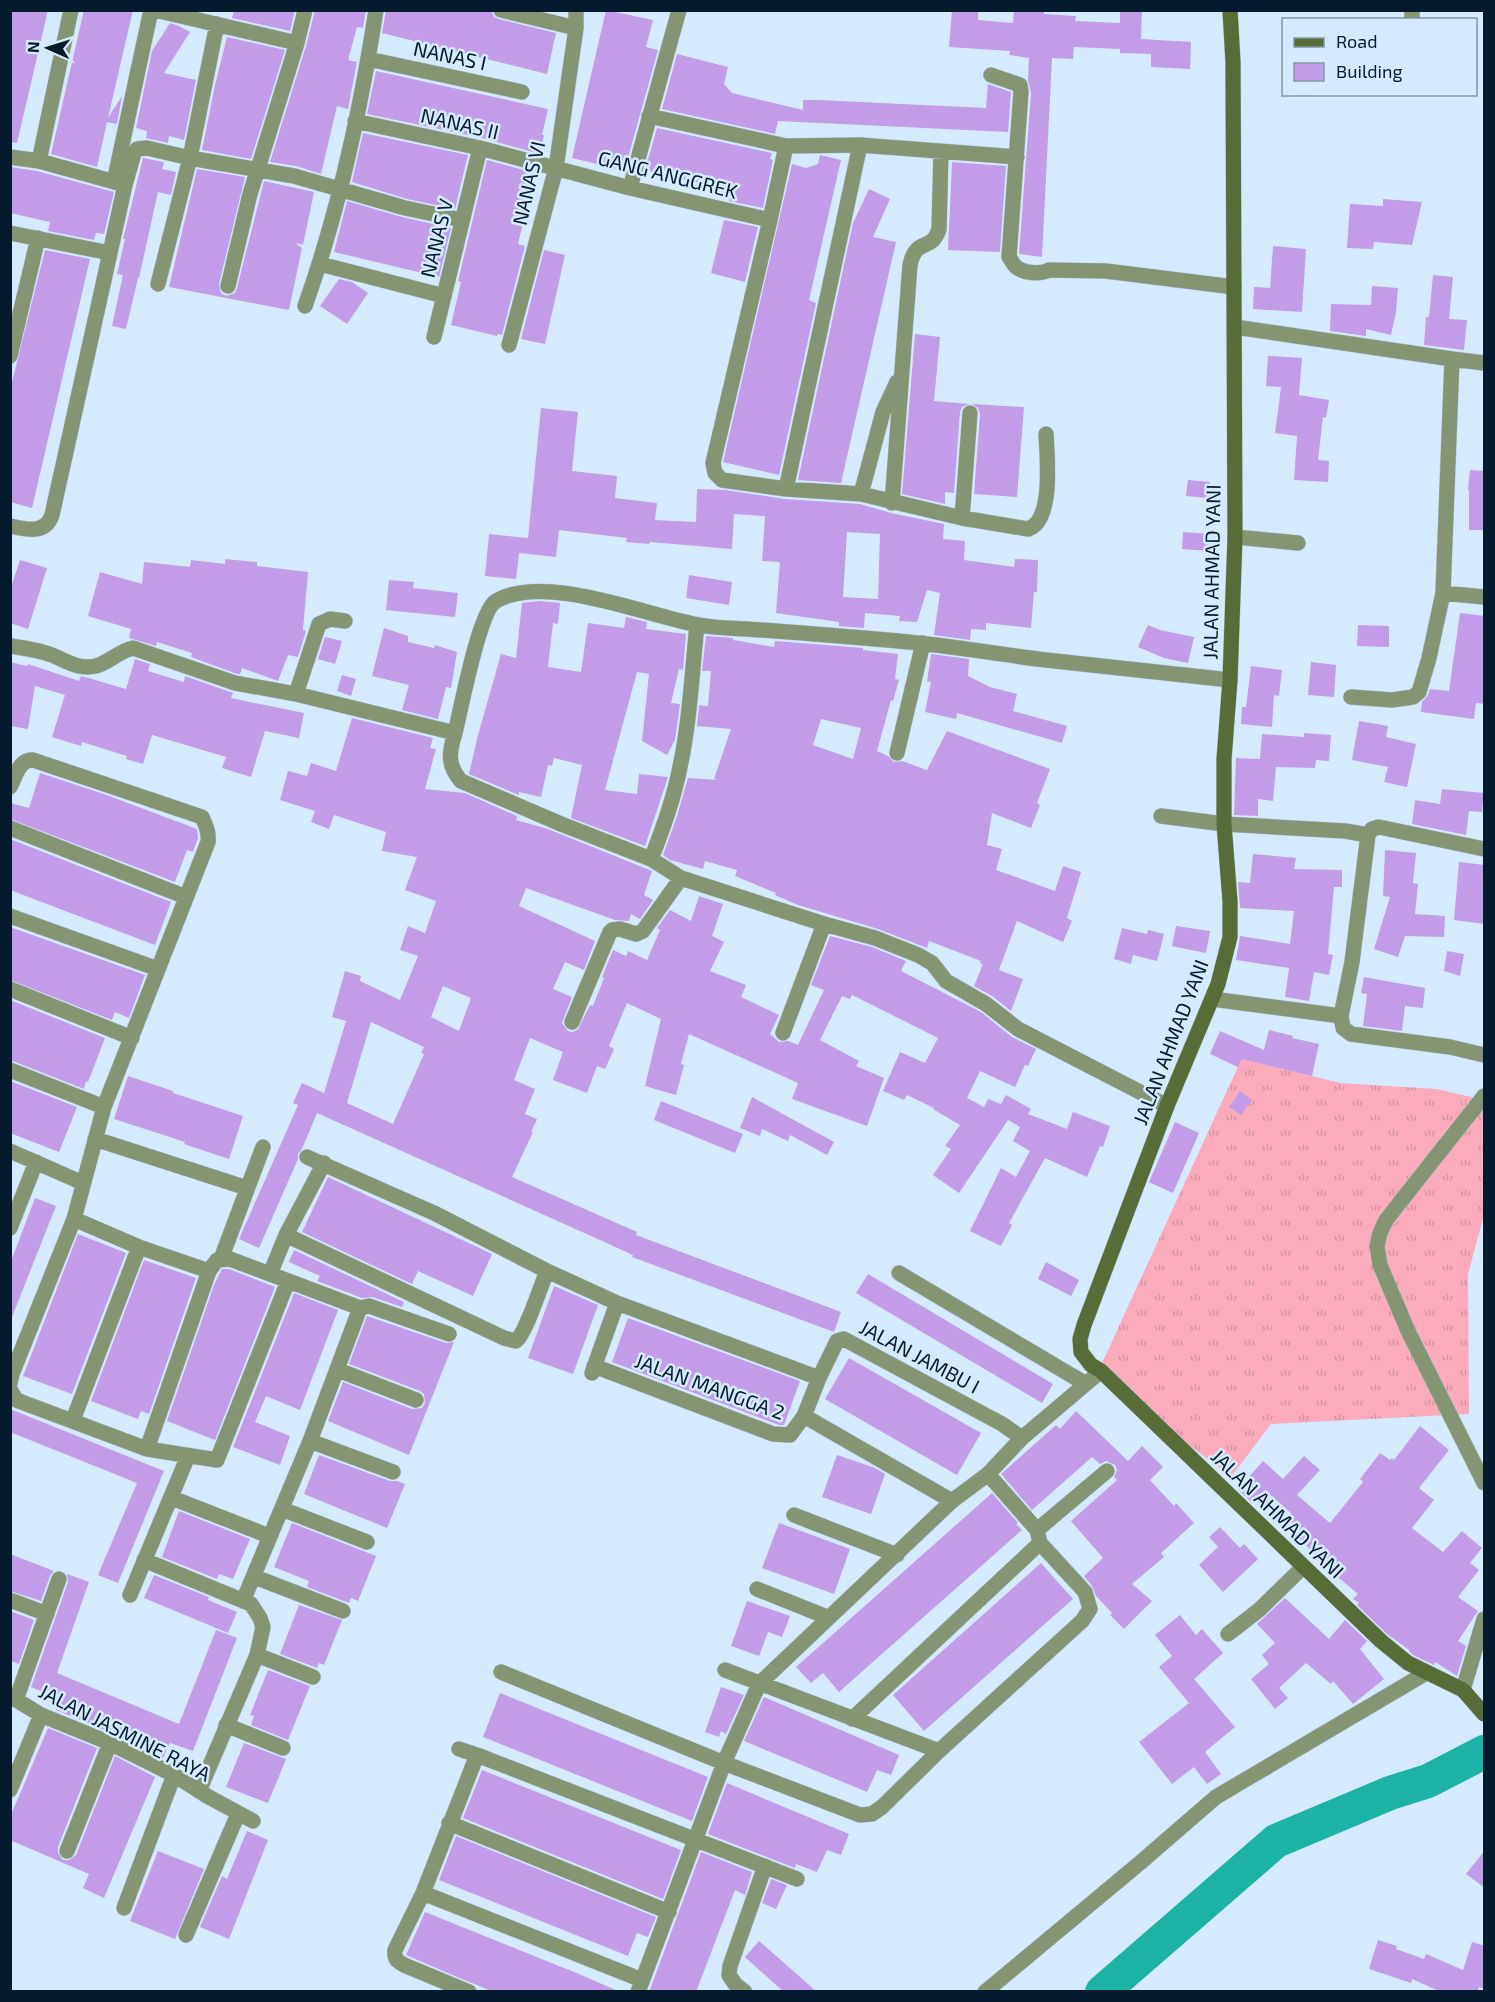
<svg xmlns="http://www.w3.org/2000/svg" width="1495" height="2002" font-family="'Exo 2',sans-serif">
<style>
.grass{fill:url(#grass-tufts)}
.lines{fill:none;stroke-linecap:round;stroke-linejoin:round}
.river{stroke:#1db2a6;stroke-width:34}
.building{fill:#c29ce9;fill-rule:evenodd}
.street-casing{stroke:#b0c5d9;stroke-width:16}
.secondary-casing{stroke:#b0c5d9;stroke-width:16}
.street{stroke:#859472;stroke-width:15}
.secondary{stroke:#586c38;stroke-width:15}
.labels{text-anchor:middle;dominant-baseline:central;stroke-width:5;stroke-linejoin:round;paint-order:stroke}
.street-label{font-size:20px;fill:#051a2c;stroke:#d5eaff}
</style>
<defs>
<pattern id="grass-tufts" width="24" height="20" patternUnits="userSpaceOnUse" patternTransform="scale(1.5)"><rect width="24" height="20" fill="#fbabbb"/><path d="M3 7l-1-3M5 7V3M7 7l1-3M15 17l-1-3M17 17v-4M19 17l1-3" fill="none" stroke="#d693a1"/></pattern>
</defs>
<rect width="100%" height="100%" fill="#d5eaff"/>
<!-- grass -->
<path class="grass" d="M1242,1058L1340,1083L1437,1089L1484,1100V1215L1468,1274L1469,1414L1271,1424L1231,1477L1097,1374Z"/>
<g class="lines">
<!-- river -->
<path class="river" d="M1102,1992L1276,1841L1390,1793L1428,1781L1484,1752"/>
</g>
<!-- building -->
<path class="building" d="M10,10H48L17,143L10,142Z
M84,10H133L108,118L122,96L117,124L107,122L97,167L51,154Z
M234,10H295L290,31L232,18Z
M315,10H366L363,28L357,27L348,60L357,62L348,109L337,106L321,174L296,166L270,162L306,46Z
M386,10H491L494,17L499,19L556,33L547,74L382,33Z
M606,10L653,20L646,47L658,50L626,165L619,163L618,169L572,158Z
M952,10H978V20L1013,23L1014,10H1044V14L1076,16L1075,21L1120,23V10H1142L1141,39L1191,42L1190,69L1151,67V54L1120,53V49L1074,47L1073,59L1052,58L1042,257L1019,254L1031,93L1028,80L1029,58L1009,55L1010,51L949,47Z
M170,23L179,26L190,32L164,73L196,80L184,140L169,136L168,143L146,138L147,131L136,128L152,51Z
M227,37L285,50L251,159L202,150L215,85Z
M677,54L728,67L724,84L732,93L803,110V100H819L986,108L988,84L1011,92L1008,132L778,121L775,134L662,109Z
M376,71L548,109L542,135H544L540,154L482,138L367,114Z
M657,128L772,153L770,159L773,160L763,208L729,201L732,191L645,170Z
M363,133L468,155L455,209L407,199L352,182Z
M820,155L841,160L809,300L816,303L779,475L723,462L792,164L806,168L818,164Z
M143,158L164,162L162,169L176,172L171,195L158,192L139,278H138L126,329L112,326L123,275L117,274L125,239H123Z
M487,160L535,173L518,244L525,246L502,335L498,334L497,336L451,325L461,282L458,281Z
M952,162L1006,166L1000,252L948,250Z
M10,167L37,171L114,192L104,234L96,233L94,240L48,231L50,222L10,213Z
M197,169L245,177L219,284L221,293L226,296L235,293L237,288L264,181L314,192L303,245L295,243L302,248L289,310L169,287Z
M869,189L890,199L873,237L896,242L841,483L798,480L853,223Z
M1383,199L1422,202L1412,245L1374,242L1373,249L1347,248L1350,204L1383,206Z
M347,201L402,217L451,228L439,277L334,252Z
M724,220L758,227L745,282L711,273Z
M1273,246L1306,249L1302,312L1253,309L1254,287L1270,288Z
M45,250L90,259L32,508L10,502V390Z
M544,250L565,255L545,344L521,339Z
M1433,275L1453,277L1449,319L1467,320L1464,350L1424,345L1426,317H1429Z
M339,279L352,282L368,293L347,324L320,306Z
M1372,286L1398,288L1396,312L1391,335L1366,329V336L1330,331L1331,304L1371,305Z
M915,334L940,337L934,401L969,404L962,407L960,412L954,493L945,492V504L902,494Z
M1268,356L1302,358L1299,395L1329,400L1326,418L1323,417L1318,460L1329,461L1328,482L1294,480L1297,436L1275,433L1281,387L1266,386Z
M972,404L1024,407L1017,497L974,494L980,414L978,408Z
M541,408L578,412L572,471L617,476L615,498L657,503L655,520L696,522L697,489L725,490L785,499L860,504L891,513L944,524L943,539L965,541L964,560L1014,567L1015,559L1038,560L1037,592H1034L1031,628L986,623V630L971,629L970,640L934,635L940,593L927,590L917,622L899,621L900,616L865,613L864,628L839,626V622L776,613L780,562L762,561L765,516L734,514L732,549L650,542L649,544L626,542L627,538L559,530L556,557L519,553L516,579L485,576L489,534L528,538ZM847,532L880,534L878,599L843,597Z
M1470,470L1485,471V530H1469V490H1468Z
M1188,480L1210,482L1208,498L1186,496Z
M1183,532L1209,534L1208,551L1182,549Z
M225,559L257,562V566L308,572L303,630L306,631L298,657L288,655L278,681L242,668L240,674H237L191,657L192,653L157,642L156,646L129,638L131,629L88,616L100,572L142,584L144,562L190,567L191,560L225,564Z
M20,560L47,568L28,629L10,623V590Z
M689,575L732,582L729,605L686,598Z
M389,580L414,582L413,588L458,593L455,617L386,610Z
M540,601L560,603L558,624L553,623L548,667L581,672L588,623L624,628L626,617L647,622L646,629L686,634L683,670L679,669L671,703L680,704L675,740L667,755L642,741L649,674L637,672L605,790L637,794L639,774L668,777L645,846L571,818L582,765L554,758L552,766L548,765L541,797L519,792V795L469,774L478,735L501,654L516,658L522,603Z
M1460,613L1485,616V704L1476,703L1474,719L1421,712L1422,702L1428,695L1430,689L1449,691Z
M1148,625L1160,630L1194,637L1188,663L1164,658L1138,647Z
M1358,625L1389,626V647L1357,646Z
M384,628L408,636V642L434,648L435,645L457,652L451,688L446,687L438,719L402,710L409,685L372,676Z
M706,636L733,638V640L774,647L775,641L863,648V650L898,654L895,679L899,680L893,701L891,700L877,751L888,756L894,762L902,761L927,770L947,731L1050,769L1037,803L1040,805L1031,828L992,813L987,845L1002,849L996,870L1055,891L1063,866L1081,872L1067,918L1072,921L1063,942L1017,921L999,970L1023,979L1011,1011L992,996L974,986L983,964L980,963L981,961L929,941L927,948L878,929L798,905L775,895L776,893L735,876L737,870L705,861L703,869L670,860L663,855L677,816L688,778L717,780L714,779L731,729L697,726L699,705L708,706L711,671H702ZM821,719L861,728L853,759L813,745Z
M325,637L342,641L335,664L318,659Z
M931,654L969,659L968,676L990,687L1017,694L1013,711L1067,726L1062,743L957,713L956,719L925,712L931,682L927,681Z
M135,659L150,664L148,671L184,682L185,676L233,693L231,698L304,713L299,738L265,731L251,777L222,768L226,757L152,735L143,764L126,759L127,756L82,742L81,746L52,737L65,695L35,686L28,729L10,726V662L27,666L28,664L79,681L81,676L85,677L126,689Z
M1311,662L1336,665L1334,697L1308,695Z
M1251,666L1282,670L1279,696L1274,695L1272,727L1241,724L1242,707H1246Z
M342,675L356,679L351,696L337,691Z
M352,718L433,738L430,748L436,749L425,789L465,793L517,816L516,820L548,829L652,871L644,895L653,900L640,919L631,914L629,921L615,920L526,888L519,906L595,941L584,970L565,962L553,989L572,997L562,1023L568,1031L573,1032L578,1029L590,1005L593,1006L604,978L602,977L613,950L626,956L628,951L647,960L660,930L657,928L670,910L691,921L699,896L723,904L712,936L724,942L710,971L746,985L741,997L779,1015L770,1034L779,1042L788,1041L798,1045L824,990L811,985L830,936L872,947L906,961L901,971L981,1012L1012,1037L1036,1049L1028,1066L1025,1065L1015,1087L980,1071L967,1098L984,1107L988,1099L1001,1104L1006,1095L1031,1109L1028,1114L1067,1129L1073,1112L1110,1126L1103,1147L1100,1146L1087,1177L1045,1158L1009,1223L1012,1225L1001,1246L970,1231L1001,1168L1016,1177L1030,1151L1013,1141L1020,1127L1008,1120L959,1193L933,1175L951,1149L945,1146L960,1125L933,1109L934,1108L907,1095L904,1100L883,1091L900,1052L925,1063L938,1038L852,995L850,999L842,996L820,1040L859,1061L856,1066L884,1078L867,1126L792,1099L798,1083L689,1034L681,1064L684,1065L676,1095L645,1086L661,1019L627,1003L609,1046L614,1049L605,1069L597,1066L587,1093L553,1080L563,1052L530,1038L514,1080L535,1089L525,1114L537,1119L531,1132H533L512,1177L637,1232L636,1235L841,1312L834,1332L632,1257L633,1255L600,1240L317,1113L302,1149L298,1154V1159L259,1248L239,1239L298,1105L293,1103L302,1083L324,1093L346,1021L332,1017L345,971L361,976L360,981L400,1000L418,956L400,950L408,926L425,933L436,901L405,890L417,857L382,851L386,832L334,815L329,829L311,822L315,811L280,800L288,771L307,776L311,763L336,771ZM443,986L471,998L459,1031L431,1017ZM371,1022L424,1047L421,1053L424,1054L393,1124L347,1103Z
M1359,721L1388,726L1386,737L1416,744L1407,787L1384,782L1388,767L1352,760Z
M1304,733L1331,735L1329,761L1316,760L1315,768L1276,767L1273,801L1258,799V816L1234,815L1236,758L1260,759L1262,734L1304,737Z
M40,773L104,794L197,829L198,838L193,852L187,850L175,882L10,819V803L29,808Z
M1442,789L1484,793L1482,812L1469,811L1466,835L1412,824L1415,800L1440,804Z
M10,839L171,902L155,945L10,890Z
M1385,850L1416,853L1413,883L1418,884L1415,914L1445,916L1444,937L1405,936L1398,957L1374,949L1390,897L1383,896Z
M1253,854L1296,858L1294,869L1342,870V887H1334L1328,954L1333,955L1329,975L1314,972L1309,1001L1285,997L1289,968L1236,960L1240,936L1290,944L1294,911L1240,908L1238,882L1250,883Z
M1459,862L1485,865V924L1454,920Z
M1176,926L1210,931L1206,953L1172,946Z
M10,927L145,975L129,1018L115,1012L112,1020L10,980Z
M1122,928L1147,934L1148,930L1164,934L1157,961L1133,955L1131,964L1114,959Z
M1447,951L1464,954L1460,976L1444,971Z
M1364,977L1425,988L1423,1008L1405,1006L1402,1031L1363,1026L1367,994L1361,993Z
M10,1000L105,1038L88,1082L86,1081L84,1089L10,1060Z
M1269,1030L1293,1036L1292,1038L1319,1044L1312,1076L1242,1059L1238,1067L1210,1054L1220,1031L1264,1050Z
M128,1076L173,1091V1093L243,1116L229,1159L184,1144L185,1142L114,1119Z
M10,1081L77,1107L59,1152L10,1133Z
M1240,1091L1252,1100L1241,1115L1229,1107Z
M752,1097L834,1142L827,1155L790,1135L788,1141L762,1129L760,1136L740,1128Z
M661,1101L743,1134L735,1153L654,1120Z
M1175,1122L1199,1133L1173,1193L1149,1182Z
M328,1177L492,1254L473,1296L418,1271L412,1284L302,1232Z
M35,1198L56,1206L10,1322V1264Z
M78,1234L126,1253L72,1394L23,1376Z
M294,1250L404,1302L402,1307L372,1297L362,1298L317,1281L320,1276L289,1262Z
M144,1260L196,1278L149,1414L141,1411L138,1419L91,1401Z
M1046,1262L1079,1280L1071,1296L1038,1279Z
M229,1269L275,1287L215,1440L167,1421L214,1285L222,1269Z
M868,1274L1053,1384L1042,1403L856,1293Z
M554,1286L598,1305L573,1374L528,1358Z
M294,1293L338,1310L300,1410L266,1396L255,1422L290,1436L280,1465L233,1447Z
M367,1316L446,1343L454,1342L409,1455L328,1421L343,1382L412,1409L422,1408L425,1403L424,1394L420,1391L349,1364Z
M628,1318L800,1381L784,1425H779L612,1362Z
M849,1358L981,1433L957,1475L825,1399Z
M10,1409L164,1471L118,1583L98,1575L137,1483L10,1432Z
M1076,1411L1128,1461L1142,1446L1163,1467L1150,1480L1174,1506L1176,1503L1194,1523L1161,1553L1164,1557L1132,1584L1152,1601L1124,1629L1110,1615L1112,1613L1096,1596L1092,1586L1084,1576L1103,1558L1071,1521L1117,1480L1114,1477L1117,1470L1115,1465L1106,1461L1100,1464L1092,1457L1032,1510L1001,1474L1056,1425L1060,1429Z
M1420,1426L1449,1450L1419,1488L1434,1500L1412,1528L1443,1552L1462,1531L1482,1548L1470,1563L1479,1570L1458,1597L1478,1611L1458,1641L1466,1646L1457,1676L1435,1662L1434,1665L1413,1655L1409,1651V1650L1387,1634L1357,1605L1359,1603L1353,1599L1358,1594L1309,1553L1311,1550L1282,1524L1291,1513L1265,1490L1252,1503L1238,1489L1263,1461L1283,1479L1304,1456L1320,1470L1297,1495L1330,1523L1363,1482L1360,1479L1380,1453L1390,1460L1392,1458L1394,1460Z
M319,1455L390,1481H397L405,1484L387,1528L304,1494Z
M837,1455L875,1468L885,1474L871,1514L822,1497Z
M992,1493L1018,1523L1016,1524L1022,1530L839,1692L823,1673L811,1683L796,1667Z
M179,1511L250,1539L233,1579L219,1574L217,1579L162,1557Z
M292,1523L376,1556L358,1601L351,1598L349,1603L307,1587L309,1581L274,1567Z
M779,1523L850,1549L834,1594L762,1568Z
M1220,1527L1240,1548L1244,1544L1258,1559L1223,1592L1199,1565L1218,1547L1209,1537Z
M10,1554L54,1571L50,1576L41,1601L10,1591Z
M1041,1563L1073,1599L924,1731L893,1695Z
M67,1574L89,1582L57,1673L179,1724L216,1630L237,1638L193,1751L170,1743L163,1758L114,1734L56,1710L60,1699L31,1687L68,1582Z
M154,1575L209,1597L208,1600L237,1612L228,1633L144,1598Z
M1285,1598L1329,1639L1345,1620L1367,1641L1360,1649L1384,1679L1353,1704L1333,1681L1331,1684L1306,1663L1279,1688L1288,1698L1275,1709L1251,1679L1269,1664L1262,1655L1275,1643L1257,1624Z
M747,1601L790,1616L782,1637L768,1632L759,1656L731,1646Z
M299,1605L342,1620L324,1665L319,1663L317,1668L280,1654Z
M10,1611L34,1620L19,1664L10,1661Z
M1180,1615L1196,1635L1202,1629L1223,1653L1194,1679L1235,1727L1205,1752L1221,1774L1207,1784L1194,1767L1172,1784L1139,1742L1189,1703L1159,1667L1172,1656L1155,1635Z
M268,1670L310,1686L288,1740L251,1725L254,1716L250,1715Z
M721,1687L744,1695L726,1734L721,1731L719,1737L705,1732Z
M500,1693L708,1777L692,1821L483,1737Z
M764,1697L899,1755L891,1775L877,1770L867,1792L744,1741Z
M48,1728L97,1748L58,1847V1853L63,1860H69L76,1855L115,1756L155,1777L104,1898L83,1888L89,1874L10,1840V1817Z
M244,1743L286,1759L268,1803L226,1787Z
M482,1770L681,1850L663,1899L463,1818Z
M727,1783L849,1834L841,1855L827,1850L817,1872L796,1864L795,1868L708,1834Z
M247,1831L268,1840L229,1939L200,1927L222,1876L227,1879Z
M456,1836L656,1917L648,1937L637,1933L628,1956L439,1880Z
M1485,1850V1888L1466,1874Z
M158,1851L204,1869L175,1939L130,1921Z
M701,1852L752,1872L745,1895L735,1890L696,1992H649Z
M771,1879L787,1885L776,1909L762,1903Z
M425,1912L579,1974L620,1992H494L457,1977L406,1955Z
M1378,1940L1397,1946L1396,1949L1424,1959L1426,1954L1463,1970L1472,1942L1485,1946V1989L1479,1987L1478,1992H1441L1412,1979L1411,1983L1369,1969Z
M759,1941L782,1961L817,1992H784L756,1967L745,1957Z"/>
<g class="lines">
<!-- street casing -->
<g class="street-casing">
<path id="street" d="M155,10L297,43
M501,10L576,28
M1412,20V10
M368,59L522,92
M991,75L1020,85L1021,92L1009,257C1010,258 1014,265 1015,266C1022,273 1040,275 1049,270L1106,271L1234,287
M649,116L786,146L860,145L1017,157
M355,121L480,148L630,188L770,220
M786,146L770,220L713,463L715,473L722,480L786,489L861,494L962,518L1028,529C1054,521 1047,456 1046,434
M10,157L39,161L122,184
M39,161L71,10
M114,182L151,10
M630,188L679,10
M10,233L110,253
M320,264L444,296
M158,284L190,158L217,24
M228,286L250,194L297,43L305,10
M305,306C338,213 361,108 376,10
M1235,327L1452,359L1443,593L1429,658L1419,692L1413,697L1392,700L1351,697
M434,337L480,148
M509,345L556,168L576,28V10
M10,356L38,238
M1452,359L1484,363
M786,489L860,145
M861,494L883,412L897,382
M892,503L910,265C916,236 932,253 939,229L941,152
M962,518L970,413
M10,526C27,530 46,534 52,515L125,185L134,153L137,149L147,148L190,158L294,176L405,208L462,220
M1235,537L1298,543
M1443,593L1484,597
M10,646C24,648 39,650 52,655C67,661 78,670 96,666C110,662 119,651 133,648L235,683L296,694L455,733C449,752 447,765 461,781L561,824L651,859L681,878L824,924L875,938L918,955L932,963L946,981L986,1004L1018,1029L1167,1106
M296,694L319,624L330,619L345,621
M455,733C461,709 479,611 496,601C543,573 643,614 694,624C716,629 740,628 762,630C807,633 852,637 898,641C947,645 996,654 1046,660C1107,667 1169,673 1230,680
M897,753L923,643
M10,787C16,776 19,759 33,760L202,817C206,826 209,832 208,842L104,1107L74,1219L12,1374L10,1383
M1161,816L1224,824L1345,831L1368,835L1372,829L1379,827L1484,849
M10,828L186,897
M651,859C663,829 674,798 680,767C690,720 692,672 697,625
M10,916L158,969
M10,989L132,1038
M1212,999L1341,1016L1343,1028L1351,1034L1450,1047L1484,1055
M1341,1016L1352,962L1368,835
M572,1022L610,932L612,930L620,929L636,934L643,931L681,878
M783,1033L824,924
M10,1070L104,1107
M1484,1096L1386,1220L1380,1233L1377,1246L1380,1265L1408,1331L1484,1483
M95,1139L247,1188
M10,1151L83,1183
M307,1157L434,1213L547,1271L617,1303L819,1378
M74,1219L139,1247L209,1271L217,1260L230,1259L360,1308L310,1441L243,1601
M10,1228L36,1162
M286,1235L504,1338L516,1341C526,1333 541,1285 547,1271
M221,1259L263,1147
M899,1273L1086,1384
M270,1274L286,1235L324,1163
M360,1308L369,1306L449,1334
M594,1366L773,1434L790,1435L804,1416L819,1378L837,1341L844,1339L1002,1424L1022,1438
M338,1370L416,1400
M592,1373L617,1303
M10,1389L16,1400L147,1449L217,1460L288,1281
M804,1416L952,1501
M73,1420L139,1247
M310,1441L393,1472
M147,1449L209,1271
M172,1498L269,1536
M282,1509L367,1542
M794,1515L897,1555
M1037,1530L1107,1471
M144,1560L251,1604L260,1618L263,1627L257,1655L199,1791
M255,1577L343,1611
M757,1589L827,1617
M130,1595L188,1456
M10,1600L47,1614
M1228,1634L1259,1610L1303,1567
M257,1655L313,1677
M725,1670L939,1751
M501,1672L724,1763L860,1815L872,1814L882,1807L939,1751L1082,1621L1090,1609L1085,1592L1040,1543L1037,1530L988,1474
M1463,1690L1484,1619
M10,1696L41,1715L110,1743L174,1775L207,1796L253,1821
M16,1700L59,1579
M852,1719L1040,1543
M226,1725L283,1748
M459,1749L477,1755L797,1879
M10,1790L41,1715
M449,1823L669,1912
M67,1851L110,1743
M423,1893L642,1980
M124,1908L174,1775
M186,1935L238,1814
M469,1992L404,1965C397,1961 394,1959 395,1950L423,1893L477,1755
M638,1992L724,1763L759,1684L952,1501L988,1474L1022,1438L1101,1371
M745,1992L735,1984L729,1975L730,1966L765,1866
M985,1992L1141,1862L1216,1797L1426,1673"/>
</g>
<!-- secondary casing -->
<g class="secondary-casing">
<path id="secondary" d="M1230,10L1233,62L1235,537L1230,680L1224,759V824L1230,901V937L1218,984L1167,1106L1084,1325L1080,1339L1081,1352L1091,1365L1101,1371L1381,1641L1408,1663L1463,1690L1484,1714"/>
</g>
<!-- street -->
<use href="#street" class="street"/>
<!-- secondary -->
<use href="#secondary" class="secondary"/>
</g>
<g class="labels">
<!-- street labels -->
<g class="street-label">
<text transform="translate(450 55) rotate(12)">NANAS I</text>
<text transform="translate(460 123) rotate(13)">NANAS II</text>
<text transform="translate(668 174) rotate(14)">GANG ANGGREK</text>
<text transform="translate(528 183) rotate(-77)">NANAS VI</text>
<text transform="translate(436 238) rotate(-76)">NANAS V</text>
<text transform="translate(1211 572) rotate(-89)">JALAN AHMAD YANI</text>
<text transform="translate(1170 1042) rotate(-69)">JALAN AHMAD YANI</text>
<text transform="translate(920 1356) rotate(28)">JALAN JAMBU I</text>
<text transform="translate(710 1386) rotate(20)">JALAN MANGGA 2</text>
<text transform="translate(1278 1513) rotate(44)">JALAN AHMAD YANI</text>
<text transform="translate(125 1732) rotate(27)">JALAN JASMINE RAYA</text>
</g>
</g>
<!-- border -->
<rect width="1495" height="2002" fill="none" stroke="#051a2c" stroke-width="24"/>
<!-- legend -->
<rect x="1282" y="18" width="195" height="78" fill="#d5eaff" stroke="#8297ab" stroke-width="1.5"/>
<rect x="1294" y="38" width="30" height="9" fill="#586c38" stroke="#8297ab" stroke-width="1.5"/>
<text x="1336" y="48" font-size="18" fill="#051a2c">Road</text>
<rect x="1294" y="63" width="30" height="18" fill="#c29ce9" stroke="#8297ab" stroke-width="1.5"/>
<text x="1336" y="78" font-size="18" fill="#051a2c">Building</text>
<!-- north arrow -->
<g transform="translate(48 48) rotate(273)" stroke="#d5eaff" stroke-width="4.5" paint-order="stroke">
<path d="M0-4.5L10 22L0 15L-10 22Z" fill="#051a2c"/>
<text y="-9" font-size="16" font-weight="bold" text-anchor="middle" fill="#051a2c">N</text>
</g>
</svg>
